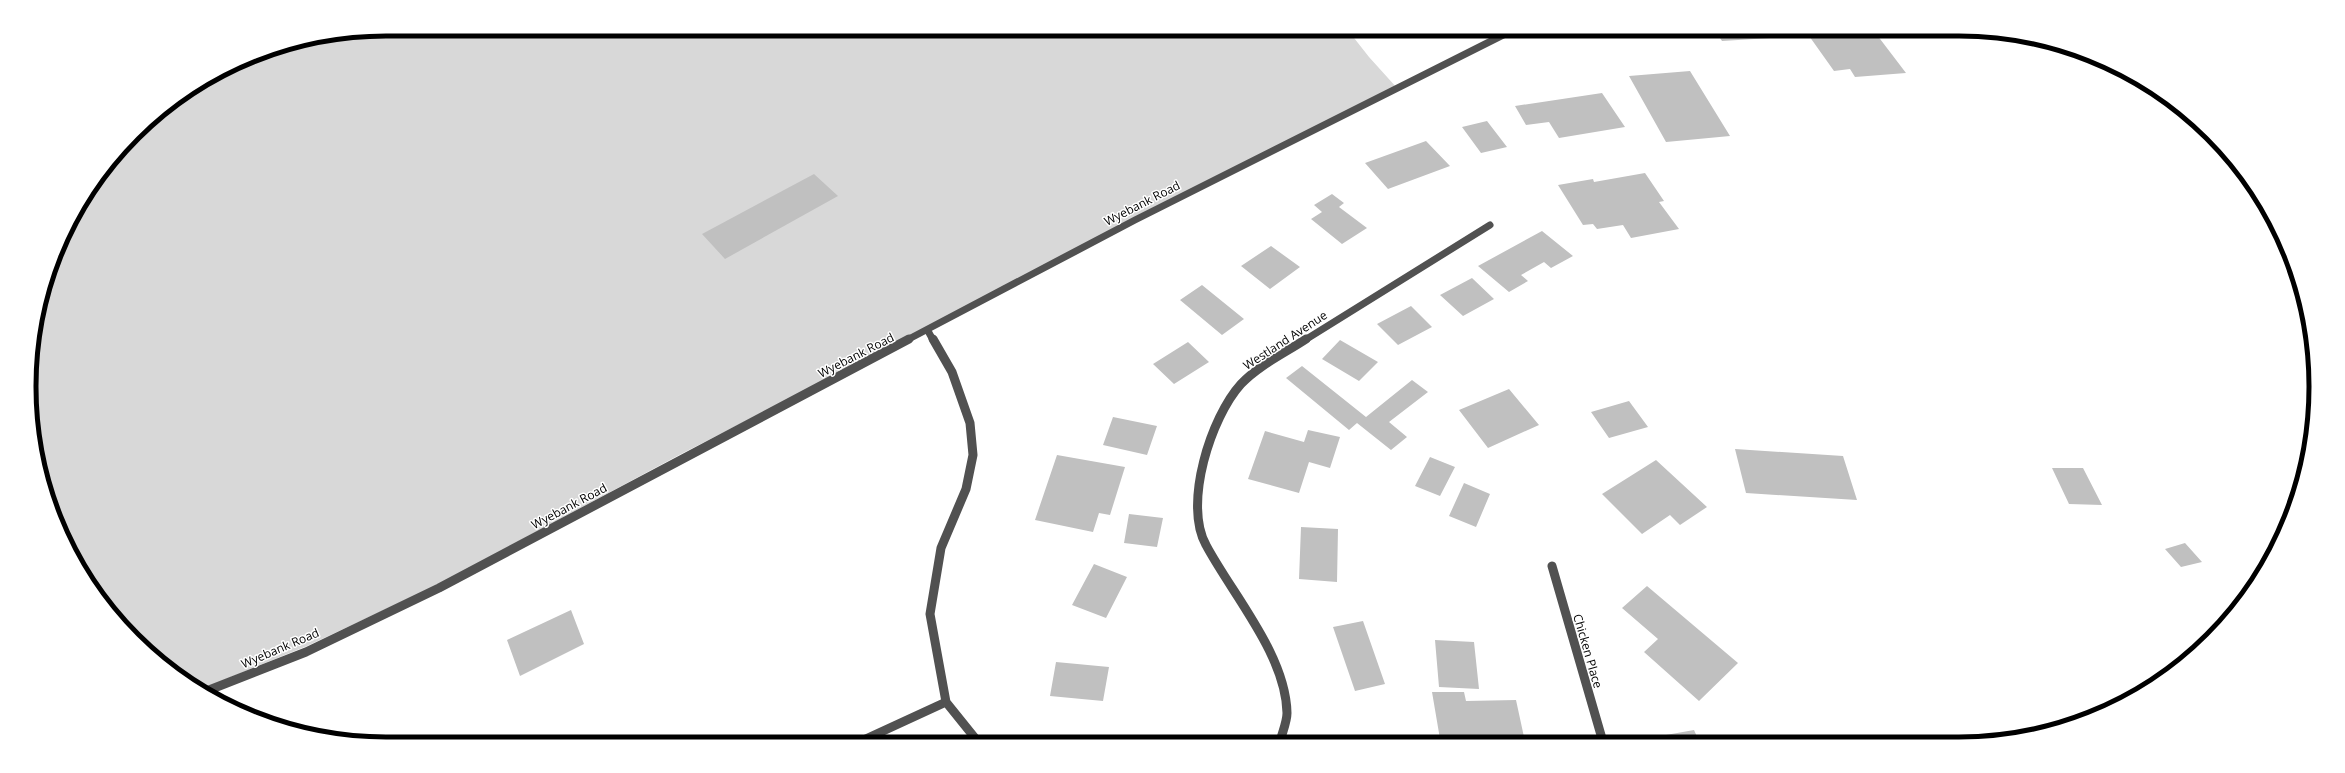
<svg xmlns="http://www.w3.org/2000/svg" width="2345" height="773" font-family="'Open Sans',sans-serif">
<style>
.green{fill:#d8d8d8}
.building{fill:#c0c0c0}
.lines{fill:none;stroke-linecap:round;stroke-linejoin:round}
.minor-far1{stroke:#515151;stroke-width:7}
.minor{stroke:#515151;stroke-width:9}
.tertiary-far1{stroke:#515151;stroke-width:7}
.tertiary{stroke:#515151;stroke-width:9}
.labels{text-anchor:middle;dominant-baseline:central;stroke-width:3;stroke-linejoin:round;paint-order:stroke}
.street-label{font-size:12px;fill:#000;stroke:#fff}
.rim{fill:none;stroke:#000;stroke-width:5}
</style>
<rect width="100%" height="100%" fill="#fff"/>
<!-- green -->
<path class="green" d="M387,29H1347L1369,57L1397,88L681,454L435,586L307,646L199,690L188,684L134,639L89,585L41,479L30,410L32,340L66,228L103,169L151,118L250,56L317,36Z"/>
<!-- building -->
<path class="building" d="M1714,29H1764L1770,38L1722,41Z
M1847,29L1849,33L1874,31L1906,73L1855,77L1850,69L1834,71L1807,33Z
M1690,71L1730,136L1666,142L1629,76Z
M1602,93L1625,127L1559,138L1549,122L1526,125L1515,106Z
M1487,121L1507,147L1481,153L1462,127Z
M1426,141L1450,166L1388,189L1365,163Z
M1645,173L1664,201L1659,202L1679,229L1631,238L1623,225L1597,229L1593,224L1583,225L1558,185L1593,179L1594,182Z
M814,174L838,196L725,259L702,234Z
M1332,194L1344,203L1339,207L1367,228L1342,244L1311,219L1322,212L1314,205Z
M1542,231L1573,256L1551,268L1544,262L1521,275L1528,281L1509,292L1478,266Z
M1271,246L1300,267L1270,289L1241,266Z
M1472,278L1494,299L1463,316L1440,295Z
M1202,285L1244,319L1222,335L1180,300Z
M1411,306L1432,327L1398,345L1377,324Z
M1340,340L1378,362L1359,381L1322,359Z
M1188,342L1209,362L1174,384L1153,364Z
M1302,366L1366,417L1412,380L1428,392L1389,422L1407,437L1391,450L1357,423L1349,430L1286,378Z
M1509,389L1539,425L1488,448L1459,410Z
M1629,401L1648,427L1609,438L1591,412Z
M1113,417L1157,426L1147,455L1103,445Z
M1308,430L1340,437L1330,468L1309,462L1299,493L1248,479L1265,431L1304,442Z
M1735,449L1843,456L1857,500L1746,493Z
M1057,455L1125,467L1110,515L1099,513L1093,532L1035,520Z
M1430,457L1455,467L1440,496L1415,486Z
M1656,460L1707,507L1680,525L1670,515L1642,534L1602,494Z
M2052,468H2083L2102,505L2069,504Z
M1464,483L1490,494L1476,527L1449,516Z
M1129,514L1163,518L1157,547L1124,543Z
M1301,527L1338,529L1337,582L1299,579Z
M2185,543L2202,562L2181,567L2165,549Z
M1094,564L1127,577L1106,618L1072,605Z
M1647,586L1738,663L1699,701L1644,652L1658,639L1622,608Z
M571,610L584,644L520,676L507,640Z
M1363,621L1385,684L1355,691L1333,627Z
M1435,640L1474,642L1479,689L1439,687Z
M1056,662L1109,667L1103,701L1050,696Z
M1432,692H1464L1466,701L1516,700L1524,737L1440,739Z
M1694,730L1699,741L1651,742L1649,738Z"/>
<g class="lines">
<!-- minor-far1 -->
<path class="minor-far1" d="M928,331L933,340
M1305,340L1490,225"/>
<!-- minor -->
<path class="minor" d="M933,339L952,372L970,423L973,455L966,489L941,548L930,614L946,702L979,743
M1552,566L1603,742
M1280,742C1282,733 1287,722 1287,713C1286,655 1232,594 1206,545C1183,504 1211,417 1241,384C1259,365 1285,353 1306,339
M857,743L946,702"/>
<!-- tertiary-far1 -->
<path class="tertiary-far1" d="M907,340L1135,220L1515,29"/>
<!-- tertiary -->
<path class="tertiary" d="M204,692L306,652L439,588L909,339"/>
</g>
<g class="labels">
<!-- street labels -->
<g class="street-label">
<text transform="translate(1142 203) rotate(-27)">Wyebank Road</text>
<text transform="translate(1285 340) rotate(-33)">Westland Avenue</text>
<text transform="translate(856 355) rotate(-27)">Wyebank Road</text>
<text transform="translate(569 506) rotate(-28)">Wyebank Road</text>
<text transform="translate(280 648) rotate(-23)">Wyebank Road</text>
<text transform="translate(1588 651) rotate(74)">Chicken Place</text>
</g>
</g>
<!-- crop -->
<path d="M0 0H2345V773H0ZM386 36H1959A350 350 0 0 1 2309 386V387A350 350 0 0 1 1959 737H386A350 350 0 0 1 36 387V386A350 350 0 0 1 386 36Z" fill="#fff" fill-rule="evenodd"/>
<path class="rim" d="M386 36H1959A350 350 0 0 1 2309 386V387A350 350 0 0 1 1959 737H386A350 350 0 0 1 36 387V386A350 350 0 0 1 386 36Z"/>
</svg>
